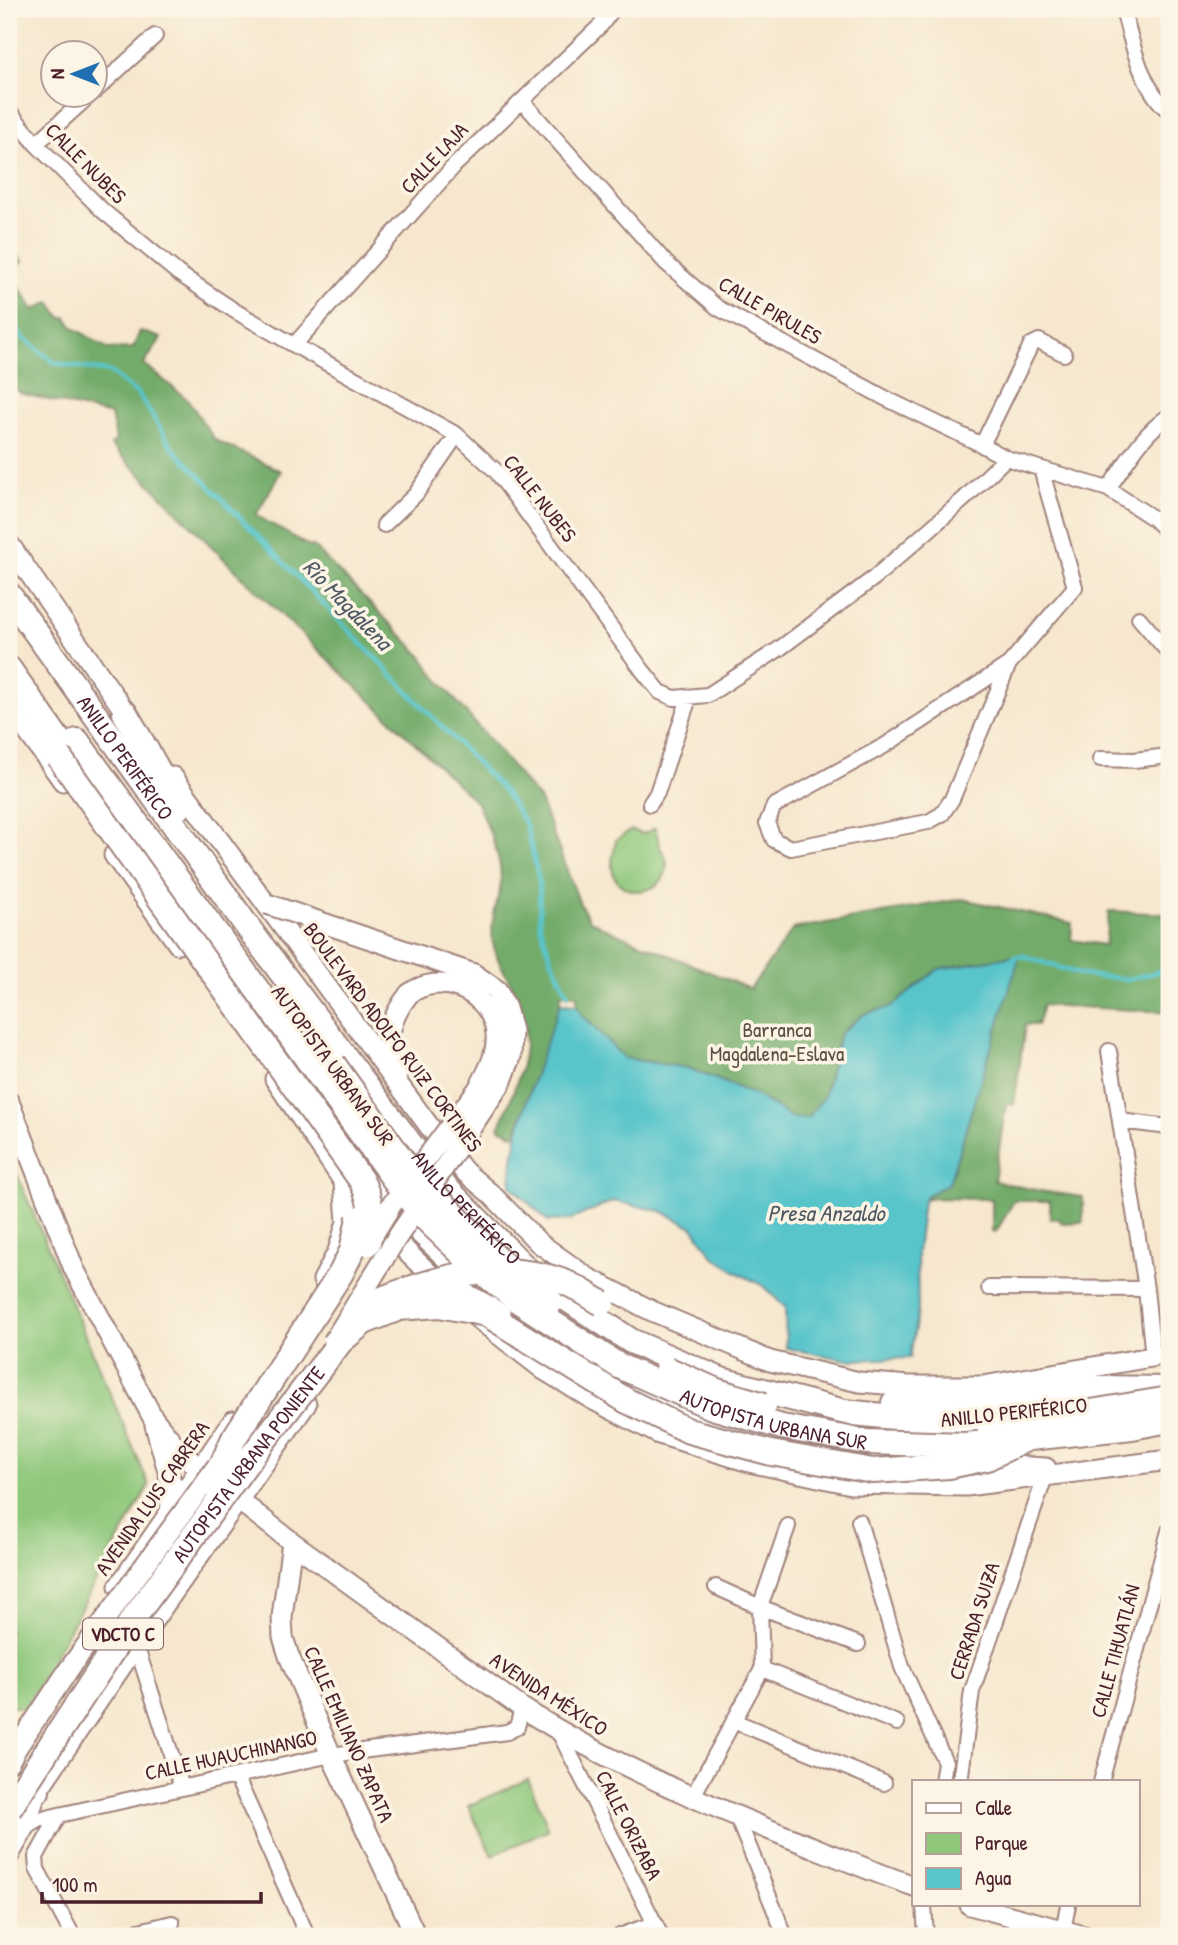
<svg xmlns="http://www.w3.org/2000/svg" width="1178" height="1945" font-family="'Patrick Hand',sans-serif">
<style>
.green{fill:#8fc87b;stroke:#6c7453;stroke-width:2}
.forest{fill:#73ac6b;stroke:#5e664b;stroke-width:2}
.water{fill:#58c5cb;stroke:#51727b;stroke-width:2}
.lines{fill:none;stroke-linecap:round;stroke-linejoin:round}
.stream{stroke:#58c5cb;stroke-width:4.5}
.street-casing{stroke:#a0837c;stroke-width:18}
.secondary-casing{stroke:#a0837c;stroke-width:23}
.highway-casing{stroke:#a0837c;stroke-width:28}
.street{stroke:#fff;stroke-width:14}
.secondary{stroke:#fff;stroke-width:19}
.highway{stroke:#fff;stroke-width:24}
.secondary-bridge-casing{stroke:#a0837c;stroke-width:23;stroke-linecap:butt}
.highway-bridge-casing{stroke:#a0837c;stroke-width:28;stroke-linecap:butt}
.secondary-bridge{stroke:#fff;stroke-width:19}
.highway-bridge{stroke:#fff;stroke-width:24}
.labels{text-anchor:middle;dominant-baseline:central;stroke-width:7;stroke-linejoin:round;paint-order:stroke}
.shield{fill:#fcf5e5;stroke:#7f5f63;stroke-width:2}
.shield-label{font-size:19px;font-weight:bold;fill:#4a1f2b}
.street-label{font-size:21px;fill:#4a1f2b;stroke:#fcf5e5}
.park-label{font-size:21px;fill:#5f5243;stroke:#fcf5e5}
.water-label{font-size:23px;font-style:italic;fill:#4f5963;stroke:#fcf5e5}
</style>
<rect width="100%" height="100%" fill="#fcf5e5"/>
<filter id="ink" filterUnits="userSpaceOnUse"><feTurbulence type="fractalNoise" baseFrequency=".0143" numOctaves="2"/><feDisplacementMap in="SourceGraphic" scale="14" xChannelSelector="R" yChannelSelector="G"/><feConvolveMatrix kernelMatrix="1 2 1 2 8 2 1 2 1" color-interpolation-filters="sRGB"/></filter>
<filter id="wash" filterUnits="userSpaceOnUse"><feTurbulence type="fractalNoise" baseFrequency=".00686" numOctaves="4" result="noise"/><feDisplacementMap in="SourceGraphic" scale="28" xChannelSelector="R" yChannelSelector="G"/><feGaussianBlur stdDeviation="1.57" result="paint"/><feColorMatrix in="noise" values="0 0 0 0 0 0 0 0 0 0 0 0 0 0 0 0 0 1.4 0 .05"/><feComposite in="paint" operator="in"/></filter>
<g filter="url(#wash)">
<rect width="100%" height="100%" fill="#f6e7ce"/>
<!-- green -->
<path class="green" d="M655,828C658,834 657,838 659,844C660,850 665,853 666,859C673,895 617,904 612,868C611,859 615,849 616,840L631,830L643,834Z
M9,1156L149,1485L25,1709L9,1706Z
M528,1779L549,1829L492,1856L468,1806Z"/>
<!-- forest -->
<path class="forest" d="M9,247L23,261L10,273L34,310L50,302L62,319L66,317L73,327L108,349L133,348L140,331L161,338L144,364L188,400L215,440L281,471L256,515L310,547L313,546L420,654L436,677L540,800L580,904L589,919L602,927L750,989L793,929L962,899L1072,923L1071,940L1105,945L1109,911L1169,914V1012L1043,1005L1037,1025H1025L1014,1105L1006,1104L994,1181L1040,1191L1083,1197V1222L1061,1223L1060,1219H1050V1201H1014L996,1232H992V1199L927,1198L923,1201L926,1196L949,1183L1019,955L938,969L891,1008L864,1014L840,1034L824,1096L808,1118H792L756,1095L688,1068L624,1058L581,1014L577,1005V995L561,994L560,1004L515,1135L499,1128C516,1086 536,1046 519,1000C511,980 496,963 493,942C490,923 496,907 500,889C505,860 488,829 477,803L232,567L111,445L116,440L111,415L20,393L9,382Z"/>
<!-- water -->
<path class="water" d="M1020,955L949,1183L926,1196L923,1201L917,1252L918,1309L910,1358L848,1360L786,1348L785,1307L762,1285L738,1273L713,1256L693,1227L661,1211L613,1201L570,1220L548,1221L511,1186C511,1132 542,1056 560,1004L577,1005L581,1014L624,1058L688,1068L756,1095L792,1118H808L824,1096L840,1034L864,1014L891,1007L938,969Z"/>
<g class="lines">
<!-- stream -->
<path class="stream" d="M9,314L21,336L55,363L110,372L139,395L172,447L504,791L526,825L539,880L540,925L551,958L568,995
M1014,957L1023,956L1082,975L1129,979L1169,969"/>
</g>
</g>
<g filter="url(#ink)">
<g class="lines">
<!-- street casing -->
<g class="street-casing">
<path id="street" d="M1123,9C1132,43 1141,88 1169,111
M94,92L155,36
M523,102L666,263L718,308L887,399L978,443
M9,111L36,144L103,211L178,273L235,311L294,345L457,435L496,471L643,671L660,692L674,698L708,695L779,649L874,578L964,499L1006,458
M36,144L91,94
M294,345L455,165L601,25L613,9
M1064,354L1039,341L1031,345L982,445L1006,458L1108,489L1153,518L1169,534
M1108,489C1127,462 1141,435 1169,416
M384,525L416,494L457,435
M1139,618L1169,653
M1009,664L952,799L942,814L928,822L791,848L774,840L767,823L774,806L884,746L1009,664L1075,587L1041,469
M1100,759L1134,760L1169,756
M650,804L657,793L689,698
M1109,1051L1146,1289L1153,1357
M1120,1121L1169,1127
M989,1288L1146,1289
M859,1521L902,1667L945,1762L942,1782
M716,1587L760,1607L858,1644
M136,1645L182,1788
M762,1669L897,1723
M734,1721L884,1783
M559,1732L661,1936
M236,1776L307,1935
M960,1782L972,1691L1045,1477
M1101,1782L1169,1531
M693,1796L762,1669L760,1607L788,1526
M59,1815L36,1857L37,1869L73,1936
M737,1817L785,1936
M24,1829L39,1820L59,1815L331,1755L507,1732L517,1727L522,1708
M924,1905L926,1936
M119,1936L172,1923
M620,1936L655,1923
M1062,1936L1068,1905"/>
</g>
<!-- secondary casing -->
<g class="secondary-casing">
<path id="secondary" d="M9,544L132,722
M9,706L63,781
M173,777L440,1141L464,1171L492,1195L539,1243L588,1278L652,1311L770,1361L859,1382L909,1386H983L1169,1354
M114,855L178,944
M399,1071C380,1045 391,1017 409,994
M275,1079L344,1182L408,1253L445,1289
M9,1102L74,1269L153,1418L174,1444L200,1470L292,1542L522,1708C604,1760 694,1799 785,1836C828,1853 870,1871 914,1886
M323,1280L338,1251L347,1222L344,1182
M475,1316L544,1370L590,1398L659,1434L749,1462L851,1484L966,1486L1169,1460
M155,1425L173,1489L170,1511
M975,1464L1046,1468
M292,1542L282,1617L283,1637L289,1656L331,1755L416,1936
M119,1586L233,1421
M9,1762L16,1749
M9,1855L24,1829L37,1791L136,1645L306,1404
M970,1905L1084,1936"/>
</g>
<!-- highway casing -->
<g class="highway-casing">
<g id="highway">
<path id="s1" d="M9,595L257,940L435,1177L535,1278L631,1341L721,1380L845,1412L940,1422L1020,1414"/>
<path d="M9,669L80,771"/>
<path d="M125,713L179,807"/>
<path d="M77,741L308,1060"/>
<path d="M357,1160L385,1197L486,1293L512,1313L612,1376L704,1418L781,1440L896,1457L942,1452"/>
<path d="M894,1403L987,1402L1094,1388L1169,1389"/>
<path d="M9,1825L22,1807L37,1791"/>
</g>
</g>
<!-- street -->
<use href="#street" class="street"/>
<!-- secondary -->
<use href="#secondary" class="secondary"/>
<!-- highway -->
<use href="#highway" class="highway"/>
<!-- secondary-bridge casing -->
<g class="secondary-bridge-casing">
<path id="secondary-bridge" d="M267,904L474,974L497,990L506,1008L512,1031L511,1057L501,1083L394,1242L333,1342
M371,1238L392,1204L478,1089C489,1070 500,1049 495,1027C486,990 439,971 409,994
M429,1291C458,1285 478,1299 501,1314
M16,1749L69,1669L217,1466"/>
</g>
<!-- highway-bridge casing -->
<g class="highway-bridge-casing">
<g id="highway-bridge">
<path d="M59,757L361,1180C373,1203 372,1217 368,1243"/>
<path id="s2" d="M308,1060L399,1186L424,1217L476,1267L517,1300L619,1366L712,1407L782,1427L866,1442L966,1445L1132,1427L1169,1420"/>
<path d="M333,1064L404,1163L487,1249L527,1286L551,1302"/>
<path d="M372,1303C433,1278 500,1258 564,1282C577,1287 589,1296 602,1303"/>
<path d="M667,1369L717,1391L764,1405"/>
<path d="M990,1429L1169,1399"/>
<path d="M213,1485L234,1438L341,1273L352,1251L359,1218"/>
<path id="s3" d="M9,1809L131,1622L245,1465L341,1341L364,1322L399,1308L439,1305L487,1314L627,1401L689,1431L771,1453L873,1471L949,1466L987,1458L1024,1440"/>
</g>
</g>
<!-- secondary-bridge -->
<use href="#secondary-bridge" class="secondary-bridge"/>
<!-- highway-bridge -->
<use href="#highway-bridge" class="highway-bridge"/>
</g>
</g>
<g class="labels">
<!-- shield labels -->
<rect class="shield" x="83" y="1618.5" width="80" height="31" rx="5"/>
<g class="shield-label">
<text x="123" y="1634">VDCTO C</text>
</g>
<!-- street labels -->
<g class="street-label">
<text transform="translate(434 158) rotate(-47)">CALLE LAJA</text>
<text transform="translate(86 163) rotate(45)">CALLE NUBES</text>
<text transform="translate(770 310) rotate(30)">CALLE PIRULES</text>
<text transform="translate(540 498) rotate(52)">CALLE NUBES</text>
<text stroke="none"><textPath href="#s1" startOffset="200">ANILLO PERIFÉRICO</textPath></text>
<text transform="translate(393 1037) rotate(53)">BOULEVARD ADOLFO RUIZ CORTINES</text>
<text transform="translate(333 1065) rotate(54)">AUTOPISTA URBANA SUR</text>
<text stroke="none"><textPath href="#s1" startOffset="765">ANILLO PERIFÉRICO</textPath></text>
<text transform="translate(1014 1412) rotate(-6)">ANILLO PERIFÉRICO</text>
<text stroke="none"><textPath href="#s2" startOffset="606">AUTOPISTA URBANA SUR</textPath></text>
<text stroke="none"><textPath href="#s3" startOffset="420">AUTOPISTA URBANA PONIENTE</textPath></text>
<text transform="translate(152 1498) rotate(-55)">AVENIDA LUIS CABRERA</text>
<text transform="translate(974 1621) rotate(-72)">CERRADA SUIZA</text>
<text transform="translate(1115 1651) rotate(-75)">CALLE TIHUATLÁN</text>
<text transform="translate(549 1694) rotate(33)">AVENIDA MÉXICO</text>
<text transform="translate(349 1734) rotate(66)">CALLE EMILIANO ZAPATA</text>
<text transform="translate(231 1755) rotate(-12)">CALLE HUAUCHINANGO</text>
<text transform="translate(629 1825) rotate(63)">CALLE ORIZABA</text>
</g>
<!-- park labels -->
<g class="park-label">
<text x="777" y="1029">Barranca<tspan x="777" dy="24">Magdalena-Eslava</tspan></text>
</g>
<!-- water labels -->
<g class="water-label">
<text transform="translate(348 604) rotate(46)">Río Magdalena</text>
<text x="826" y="1212">Presa Anzaldo</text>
</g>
</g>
<!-- margin -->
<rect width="1178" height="1945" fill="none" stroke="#fcf5e5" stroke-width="35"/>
<!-- legend -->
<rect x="912" y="1780" width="228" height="126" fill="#fcf5e5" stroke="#b59f9b" stroke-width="2"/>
<rect x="926" y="1803" width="35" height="10" fill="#ffffff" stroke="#b59f9b" stroke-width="2"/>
<text x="975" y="1815" font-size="21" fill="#4a1f2b">Calle</text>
<rect x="926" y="1833" width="35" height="21" fill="#8fc87b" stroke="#b59f9b" stroke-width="2"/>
<text x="975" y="1850" font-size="21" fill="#4a1f2b">Parque</text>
<rect x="926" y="1868" width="35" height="21" fill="#58c5cb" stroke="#b59f9b" stroke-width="2"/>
<text x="975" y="1885" font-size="21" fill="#4a1f2b">Agua</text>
<!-- north arrow -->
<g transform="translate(74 74) rotate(270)"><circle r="33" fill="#fcf5e5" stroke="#b59f9b" stroke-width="2"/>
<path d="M0-5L12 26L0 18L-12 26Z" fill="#1f6fb2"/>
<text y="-10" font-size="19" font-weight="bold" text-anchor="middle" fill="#4a1f2b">N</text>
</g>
<!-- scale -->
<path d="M42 1892v10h219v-10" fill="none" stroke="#4a1f2b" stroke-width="3.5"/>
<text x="52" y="1892" font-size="21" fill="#4a1f2b" stroke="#fcf5e5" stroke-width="5" paint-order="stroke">100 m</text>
</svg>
